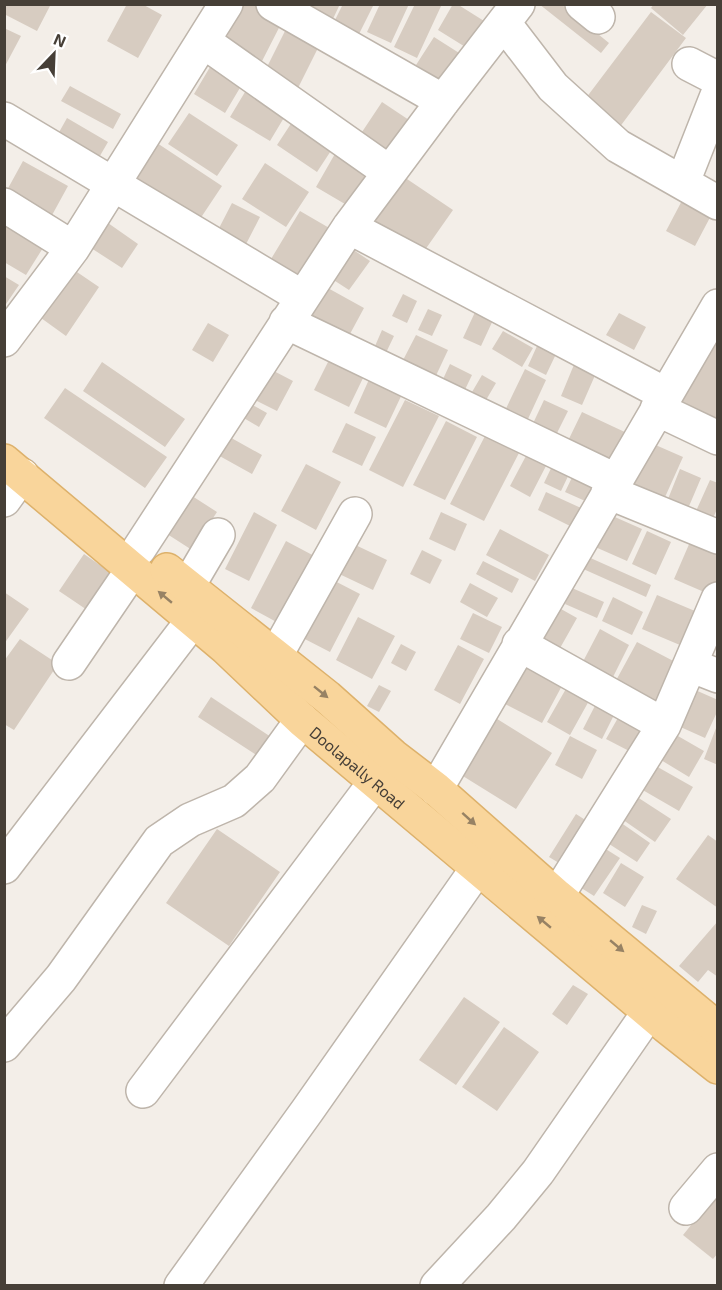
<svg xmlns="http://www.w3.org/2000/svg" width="722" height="1290" font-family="'Exo 2',sans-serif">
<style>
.building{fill:#d7ccc1}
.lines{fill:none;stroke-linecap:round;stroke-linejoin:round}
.minor-casing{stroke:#beb5ab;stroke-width:36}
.major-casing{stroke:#ddb16b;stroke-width:36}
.minor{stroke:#fff;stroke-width:33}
.major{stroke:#f9d59b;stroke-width:33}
.oneway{fill:#978264}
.labels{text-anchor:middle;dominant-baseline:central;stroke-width:4.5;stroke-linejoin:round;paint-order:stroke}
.street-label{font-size:16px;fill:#463f37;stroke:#fff}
</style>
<rect width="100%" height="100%" fill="#f3eee8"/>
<!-- building -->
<path class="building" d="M4,4H51L37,31L4,14Z
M127,4H142L162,15L138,58L107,41Z
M243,4H258L284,18L259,67L221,48Z
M299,4H340L332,21Z
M343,4H374L359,34L334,22Z
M380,4H409L391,43L367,32Z
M415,4H442L417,58L394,47Z
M453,4H457L492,26L475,53L438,30Z
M539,4H561L609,43L601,53Z
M654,4H708L683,35L651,8Z
M651,12L686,38L619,128L583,102Z
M288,25L321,42L298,88L265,71Z
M4,28L21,36L4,68Z
M434,37L467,58L449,86L416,65Z
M216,57L247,76L225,113L194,94Z
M251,82L291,106L270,141L230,117Z
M70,86L121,114L113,129L61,101Z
M382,102L415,124L387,166L354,144Z
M189,113L238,145L217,176L168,144Z
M298,113L338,140L317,172L277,145Z
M67,118L108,142L94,166L53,143Z
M157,143L222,186L196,225L132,182Z
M340,145L374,165L350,207L316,187Z
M23,161L68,186L51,217L6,192Z
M265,163L309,192L286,227L242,199Z
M404,177L453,210L420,257L372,224Z
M686,193L715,208L695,246L666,231Z
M232,203L260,217L244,248L216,234Z
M300,211L331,229L299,282L268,264Z
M4,219L46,243L26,275L4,262Z
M108,223L138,244L122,268L91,248Z
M352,249L370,261L349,290L332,279Z
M74,270L99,287L66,336L41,318Z
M4,276L19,285L4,307Z
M326,287L364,308L344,345L306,324Z
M403,294L417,301L407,323L392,316Z
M428,309L442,315L432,336L418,330Z
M476,310L494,318L481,346L463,338Z
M619,313L646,327L634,350L606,335Z
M208,323L229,335L213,362L192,350Z
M382,330L394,336L383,359L372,353Z
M503,331L533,348L522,367L492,349Z
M416,335L448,350L433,382L400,366Z
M711,338L718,341V422L679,404Z
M537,346L556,354L546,375L528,366Z
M578,355L600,364L582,405L561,396Z
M330,358L364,376L349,407L314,390Z
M102,362L185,419L165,447L83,391Z
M450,364L472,375L460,400L438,390Z
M268,368L293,381L277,411L253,399Z
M525,369L546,380L521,434L499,423Z
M371,375L404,390L386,428L354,413Z
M482,375L496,383L479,412L465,404Z
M65,388L167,457L145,488L44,418Z
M405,400L439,416L403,487L369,470Z
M544,400L568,411L552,443L529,432Z
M249,403L267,413L259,427L242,417Z
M582,412L629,434L612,467L566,445Z
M446,421L477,437L445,500L413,485Z
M346,423L376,437L362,466L332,452Z
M486,434L520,451L484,521L450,504Z
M226,435L262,455L252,474L216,454Z
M651,443L683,457L661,506L629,492Z
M527,454L547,464L530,497L510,486Z
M554,462L571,470L561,491L544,483Z
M306,464L341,482L316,530L281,511Z
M577,467L603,479L592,504L565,492Z
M680,469L701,478L684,518L664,509Z
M710,480L718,483V507L709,527L692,520Z
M546,492L581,508L572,527L538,510Z
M189,494L217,512L192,550L164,532Z
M254,512L277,525L249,581L225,569Z
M441,512L467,524L455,551L429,539Z
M608,514L642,529L627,561L593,546Z
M500,529L549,555L535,581L486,555Z
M647,531L671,542L656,575L632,564Z
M286,541L318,558L282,625L251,608Z
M347,541L387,560L373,590L333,571Z
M690,542L718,555V579L711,595L674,579Z
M422,550L442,560L430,584L410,574Z
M84,554L117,577L93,614L59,591Z
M586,556L651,585L646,597L581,568Z
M483,561L519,579L512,593L476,574Z
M327,577L360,594L330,652L297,635Z
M470,583L498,598L487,617L460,602Z
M572,588L604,602L597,618L565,604Z
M4,592L29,609L4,644Z
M657,595L702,614L687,648L642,629Z
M613,597L643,612L632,635L602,621Z
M561,609L577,618L555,657L539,648Z
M473,613L502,627L489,653L460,639Z
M358,617L395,636L372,679L336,660Z
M600,629L629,645L607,689L577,673Z
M20,639L58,664L14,730L4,724V661Z
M637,642L681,665L657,710L613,686Z
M401,644L416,652L406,671L391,663Z
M458,645L484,659L460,704L434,690Z
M523,661L564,682L542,723L501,702Z
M379,685L391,691L379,712L367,706Z
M567,687L590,699L570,735L547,722Z
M693,689L718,700V710L705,738L676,725Z
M211,697L271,737L258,756L198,717Z
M599,698L618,707L602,739L583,729Z
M623,709L650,723L633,753L606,739Z
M494,717L552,753L516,809L458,773Z
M718,723V765L704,759Z
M671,732L704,751L689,777L656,757Z
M570,736L597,750L582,779L555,765Z
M647,761L693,787L679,811L634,785Z
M631,793L671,819L655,842L616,815Z
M576,814L590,823L564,866L549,857Z
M617,820L650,843L637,862L603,840Z
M217,829L280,872L229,946L166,903Z
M708,835L718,842V908L676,879Z
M601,846L620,858L594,896L575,884Z
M621,863L644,877L625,907L603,893Z
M642,905L657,911L646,934L632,927Z
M718,921V977L708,970L698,982L679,966Z
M573,985L588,994L567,1025L552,1014Z
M464,997L500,1022L456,1085L419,1060Z
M504,1027L539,1052L497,1111L462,1087Z
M718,1192V1253L713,1259L683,1235Z"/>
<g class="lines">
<!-- minor casing -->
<g class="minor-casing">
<path id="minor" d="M273,4L443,101
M582,4L598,17
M504,23L553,87L618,146L718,203
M203,41L389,172
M689,64L718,79
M4,119L302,297
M683,182L718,93
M4,205L73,248
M349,227L665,394
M286,322L615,480
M4,340L73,248L226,4
M657,409L718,438
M608,492L718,537
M4,500L22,475
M139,549L349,227L443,101L518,4
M188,586L218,535
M519,644L664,725
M276,655L355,514
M69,663L133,569
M690,665L718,676
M436,789L718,306
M4,867L193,620
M557,896L664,725L718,599
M4,1045L61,978L159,841L190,820L234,801L260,778L302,720
M143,1091L376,781
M686,1208L718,1170
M181,1286L307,1111L479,866
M437,1286L501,1217L538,1172L649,1012"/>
</g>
<!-- major casing -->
<g class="major-casing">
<g id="major">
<path id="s1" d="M4,461L226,648L302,720L666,1026L718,1067"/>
<path d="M167,570L327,697L393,756L436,789L557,896L718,1029"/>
</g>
</g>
<!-- minor -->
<use href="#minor" class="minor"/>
<!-- major -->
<use href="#major" class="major"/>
</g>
<!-- one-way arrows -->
<defs><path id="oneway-solid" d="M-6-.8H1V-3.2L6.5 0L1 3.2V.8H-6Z" transform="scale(1.5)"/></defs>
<g class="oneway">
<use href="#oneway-solid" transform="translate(165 597) rotate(-140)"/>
<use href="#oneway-solid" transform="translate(321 692) rotate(39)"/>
<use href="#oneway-solid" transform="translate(469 819) rotate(42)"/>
<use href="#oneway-solid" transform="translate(544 922) rotate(-140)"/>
<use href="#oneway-solid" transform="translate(617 946) rotate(40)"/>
</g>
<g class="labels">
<!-- street labels -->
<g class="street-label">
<text stroke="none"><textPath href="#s1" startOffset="468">Doolapally Road</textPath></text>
</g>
</g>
<!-- border -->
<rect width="722" height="1290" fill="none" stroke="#463f37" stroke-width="12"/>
<!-- north arrow -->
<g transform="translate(54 54) rotate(23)" stroke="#ffffff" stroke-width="4.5" paint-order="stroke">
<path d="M0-4.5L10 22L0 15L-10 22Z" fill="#463f37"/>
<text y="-9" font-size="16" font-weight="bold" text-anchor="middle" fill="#463f37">N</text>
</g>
</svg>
